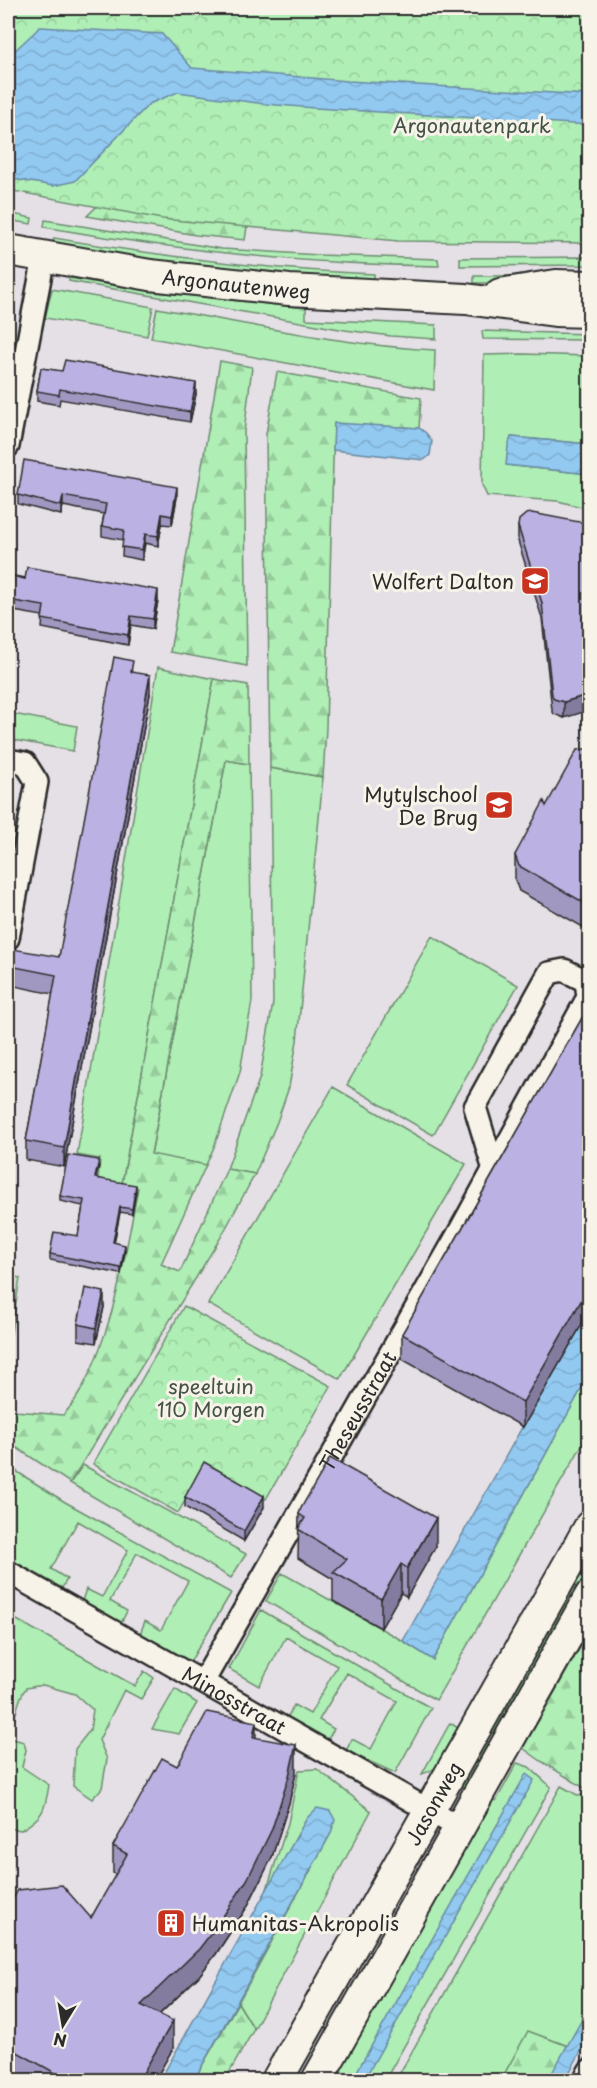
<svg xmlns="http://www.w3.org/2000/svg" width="597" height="2088" font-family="'Playpen Sans',sans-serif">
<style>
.grass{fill:#afeeb5;stroke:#6d8c70;stroke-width:1.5}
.forest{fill:url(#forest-firs);stroke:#6d8c70;stroke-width:1.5}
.park{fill:url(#park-crowns);stroke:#6d8c70;stroke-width:1.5}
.water{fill:url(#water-waves);stroke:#698aa2;stroke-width:1.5}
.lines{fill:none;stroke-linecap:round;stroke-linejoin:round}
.street-casing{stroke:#2b2b2b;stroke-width:26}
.secondary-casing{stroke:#2b2b2b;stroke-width:34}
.street{stroke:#f7f3e8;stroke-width:21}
.secondary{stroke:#f7f3e8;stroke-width:30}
.wall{fill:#a198c2;stroke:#2b2b2b;stroke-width:1.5}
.shaded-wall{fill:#837c9e;stroke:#2b2b2b;stroke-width:1.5}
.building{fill:#bbb1e2;stroke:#2b2b2b;stroke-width:1.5}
.labels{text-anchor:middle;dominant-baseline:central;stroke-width:6;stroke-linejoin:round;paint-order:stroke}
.park-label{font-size:20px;fill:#455247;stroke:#f7f3e8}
.street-label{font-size:20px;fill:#2b2b2b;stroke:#f7f3e8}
.poi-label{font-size:20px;fill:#2b2b2b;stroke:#f7f3e8;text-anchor:end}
</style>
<defs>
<pattern id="forest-firs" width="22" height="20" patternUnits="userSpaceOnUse" patternTransform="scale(1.5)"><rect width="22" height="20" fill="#afeeb5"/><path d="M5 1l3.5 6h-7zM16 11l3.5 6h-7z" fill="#97cc9c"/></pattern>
<pattern id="park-crowns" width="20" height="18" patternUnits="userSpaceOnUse" patternTransform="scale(1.5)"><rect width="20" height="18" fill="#afeeb5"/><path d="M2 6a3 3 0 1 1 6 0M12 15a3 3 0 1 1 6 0" fill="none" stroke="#97cc9c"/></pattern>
<pattern id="water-waves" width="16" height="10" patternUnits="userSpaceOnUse" patternTransform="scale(1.5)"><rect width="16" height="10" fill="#92c9f1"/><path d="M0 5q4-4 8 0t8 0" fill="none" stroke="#7eadcf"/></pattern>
</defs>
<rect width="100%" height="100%" fill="#e5dfe6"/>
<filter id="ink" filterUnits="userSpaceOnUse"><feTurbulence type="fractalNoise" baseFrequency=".0167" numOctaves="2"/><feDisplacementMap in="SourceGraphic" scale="12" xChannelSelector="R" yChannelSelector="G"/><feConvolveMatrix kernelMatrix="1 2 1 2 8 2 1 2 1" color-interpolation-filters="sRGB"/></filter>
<g filter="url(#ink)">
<!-- grass -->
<path class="grass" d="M8,213L32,218L31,224L8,220Z
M45,220L222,249L319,255L438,259L439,266C306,265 175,250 44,227Z
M54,238C160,256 266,270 374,274V282L176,265L52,243Z
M589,257V265L460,266V258Z
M589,275V282L474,283V276Z
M69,278L155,292L306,308V319L436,325V339L391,336L345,330L69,281Z
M8,281L16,284L10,312H8Z
M52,289L153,307L147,336L45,318Z
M157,308C249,324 341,345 435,350L434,390L151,338Z
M482,331L589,334V340L483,339Z
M523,354L589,356V444L512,437L507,465L589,474V509L558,501L487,496L482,485L484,355Z
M158,667L214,679L122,1184L98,1179L100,1159L77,1155Z
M8,713L77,726L73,751L8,739Z
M226,760L249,764L252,1001L240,1072L214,1147L206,1165L151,1155Z
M270,768L323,777L297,1041L289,1087L277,1122L255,1174L227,1169L260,1077L273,1003Z
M432,936L518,985L433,1135L347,1085Z
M333,1087L466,1164L340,1379L208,1304Z
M589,1375V1433L436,1700L266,1601L282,1573L403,1641L433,1660Z
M83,1465L246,1554L231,1578L70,1483Z
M8,1466L65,1502L231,1593L190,1662L140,1634L145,1621L161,1630L188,1581L137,1553L110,1601L127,1611L121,1623L82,1601L86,1589L102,1597L128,1550L78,1521L51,1569L67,1579L62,1588L8,1558Z
M589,1548V1577L499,1737L486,1729Z
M261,1610L431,1708L395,1773L346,1751L352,1739L371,1749L397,1701L347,1673L319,1720L334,1729L327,1741L287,1718L294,1705L310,1714L337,1666L286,1637L259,1686L229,1669Z
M8,1615L135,1686L144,1671L154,1678L141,1699L124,1690L99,1740L107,1759L102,1788L92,1799L73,1786L75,1749L90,1730L93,1710L75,1694L43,1685L26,1688C15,1702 18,1720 8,1731Z
M175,1689L197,1703L179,1734L152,1729Z
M450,1723L463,1731C452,1751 445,1767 422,1774Z
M13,1739L24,1742L26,1750L22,1767L49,1785C45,1811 43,1817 21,1830L8,1828V1743Z
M479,1739L492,1748L468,1789L454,1785Z
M517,1763L529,1767L551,1787L385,2080H324L486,1794L496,1801Z
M317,1769L371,1811L254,2029L238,2003L331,1833L307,1818L266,1892L288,1823L299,1770Z
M561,1786L579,1796L589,1792V2026L576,2049L529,2032L501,2080H396Z"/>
<!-- forest -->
<path class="forest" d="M260,140L245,240L196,235L87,216L155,149Z
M220,361L252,367L244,432L247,666L170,652Z
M277,372L421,398L419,428L334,424L326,728L323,777L270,768L266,434Z
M214,679L248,685L249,764L226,760L151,1154L206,1165L161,1264L180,1272L227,1169L255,1174L221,1237L70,1483L8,1442V1405L15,1411L63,1415C76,1402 84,1385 92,1368C117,1310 126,1250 138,1188L122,1184Z
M8,1275L20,1278L8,1351Z
M589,1632L590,1791H589L541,1761L523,1748Z
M238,2003L254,2029L225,2080H194Z
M528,2031L576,2049L558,2080H501Z"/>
<!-- park -->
<path class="park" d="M8,8H589V243L398,241L162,219L8,190Z
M184,1306L331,1386L266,1499L205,1465L178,1513L93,1464Z"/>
<!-- water -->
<path class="water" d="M40,27L162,34L192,68L348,81L589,95V125L315,108L265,104L178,92L149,104L75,181L53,186L8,178V57Z
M334,423L419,428L426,433L432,441L430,455L424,460L333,450Z
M511,437L589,444V474L506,465L508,446Z
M589,1307V1375L433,1660L403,1641Z
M526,1774L534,1780L364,2080H352Z
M317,1808L330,1811L335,1820L331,1833L194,2080H160L307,1818Z
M589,2007V2037L565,2080H548Z"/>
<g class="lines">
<!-- street casing -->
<g class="street-casing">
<g id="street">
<path d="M8,446L44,257"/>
<path d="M8,760L25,763L37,782L8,938"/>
<path id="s1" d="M8,1572L460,1828"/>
<path id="s2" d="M203,1682L457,1236L588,997L586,981L564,970L549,973L475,1107L494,1170"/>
<path d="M584,2080L590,2070"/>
</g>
</g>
<!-- secondary casing -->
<g class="secondary-casing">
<g id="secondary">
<path id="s3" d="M8,250L150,275L289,290L466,299L555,311L590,312"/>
<path d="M500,294L556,285L590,286"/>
<path id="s4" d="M277,2080L590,1526"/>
<path d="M317,2080L590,1596"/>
</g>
</g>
<!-- street -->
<use href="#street" class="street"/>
<!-- secondary -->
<use href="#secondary" class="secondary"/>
</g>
<!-- wall -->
<path class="wall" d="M41,368L196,394L190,422L60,399L59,405L37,401V391Z
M18,495L177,497L172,525L162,524L158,546L145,543L142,560L122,556L123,540L102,536V526L104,514L63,506L61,515L18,504Z
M590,524L564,718L554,714L552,710L542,618L518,541V526Z
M8,575L158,600L153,629L131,625L128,645L42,628L43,616L8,610Z
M133,672L150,694L64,1167L26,1160V1141L53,994L10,985V966L59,957Z
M590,748V931L519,891L515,880V855L546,806Z
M590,1004V1310L523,1427L402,1359V1334Z
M99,1166L96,1178L136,1191L132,1214L120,1212L114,1243L125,1250L121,1274L50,1260V1254L78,1236L83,1206L60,1201V1196Z
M104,1307L96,1343L78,1340V1324Z
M185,1497L264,1507L244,1541L185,1507Z
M299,1514L436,1546L407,1597L401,1593L381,1628L333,1601V1579L298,1558Z
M256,1738L296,1773L289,1803L272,1857L247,1907L216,1954L199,1976L160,2014L173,2048L155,2080H19L12,2077L10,1904L91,1918L116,1875L113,1873V1846L177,1766Z"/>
<!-- shaded-wall -->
<path class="shaded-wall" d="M196,383V394L190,422V412Z
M177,487V497L172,525V516Z
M63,496V506L61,515V506Z
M162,514V524L158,546V536Z
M145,534V543L142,560V550Z
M158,590V600L153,629V619Z
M131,616V625L128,645V635Z
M150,675V694L64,1167V1148Z
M590,694V710L564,718V702Z
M136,1185V1191L132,1214V1209Z
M120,1207V1212L113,1248V1242Z
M125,1245V1250L121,1274V1268Z
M590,1285V1310L523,1427V1402Z
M104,1292V1307L96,1343V1328Z
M264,1496V1507L244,1541V1531Z
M436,1518V1546L407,1597V1568Z
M401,1564V1593L381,1628V1599Z
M256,1722V1749L253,1737Z
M296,1745V1773L289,1803L272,1857L247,1907L216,1954L199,1976L141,2032V2005Z
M173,2021V2048L155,2080H139Z
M12,2049V2077L10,2080H8V2057Z"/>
<!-- building -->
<path class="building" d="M65,360L196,383L190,412L60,389L59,395L37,391L41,368L62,371Z
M24,460L177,487L172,516L162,514L158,536L145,534L142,550L122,547L124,530L102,526L106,504L63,496L61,506L18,495Z
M532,513L590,524V694L564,702L554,699L552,695L542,603L518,526L519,520L526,514Z
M27,567L158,590L153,619L131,616L128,635L42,619L44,606L8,600V575L25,579Z
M114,657L133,661L131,672L150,675L64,1148L26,1141L56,975L10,966L13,949L59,957Z
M590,748V906L519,866L515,855L544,801L546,806L577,750Z
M590,1004V1285L523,1402L402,1334Z
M68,1155L99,1160L95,1178L136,1185L132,1209L120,1207L113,1242L125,1245L121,1268L50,1254L54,1232L78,1236L84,1200L60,1196Z
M85,1288L104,1292L96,1328L78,1324Z
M330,1458L436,1518L407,1568L401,1564L381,1599L333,1572L347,1559L298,1529L305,1518L299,1514L301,1508Z
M204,1462L264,1496L244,1531L185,1497Z
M207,1712L256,1722L253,1737L296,1745L289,1776L272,1829L247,1880L216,1927L199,1949L141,2005L173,2021L139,2080H68L12,2049L8,2057V1902L10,1904L18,1890L62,1885L91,1918L127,1854L113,1846L131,1814L162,1758L177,1766Z"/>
</g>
<!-- icons -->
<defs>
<g id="school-square" transform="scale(1.5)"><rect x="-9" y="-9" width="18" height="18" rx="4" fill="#c8321e" stroke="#f7f3e8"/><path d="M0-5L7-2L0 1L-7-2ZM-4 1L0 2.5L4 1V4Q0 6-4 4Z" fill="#fff"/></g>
<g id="building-square" transform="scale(1.5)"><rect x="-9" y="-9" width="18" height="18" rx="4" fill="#c8321e" stroke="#f7f3e8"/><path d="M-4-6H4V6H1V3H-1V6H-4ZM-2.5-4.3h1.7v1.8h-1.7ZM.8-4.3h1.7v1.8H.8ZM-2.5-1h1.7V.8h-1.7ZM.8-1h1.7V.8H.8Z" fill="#fff"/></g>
</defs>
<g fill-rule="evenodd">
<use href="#school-square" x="535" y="581"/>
<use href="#school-square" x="499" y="805"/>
<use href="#building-square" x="171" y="1923"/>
</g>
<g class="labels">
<!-- park labels -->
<g class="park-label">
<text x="472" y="125">Argonautenpark</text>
<text x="211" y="1386">speeltuin<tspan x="211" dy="23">110 Morgen</tspan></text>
</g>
<!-- street labels -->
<g class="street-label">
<text stroke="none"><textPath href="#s3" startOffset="231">Argonautenweg</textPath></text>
<text stroke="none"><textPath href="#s2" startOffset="312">Theseusstraat</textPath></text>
<text stroke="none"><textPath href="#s1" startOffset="260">Minosstraat</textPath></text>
<text stroke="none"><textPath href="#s4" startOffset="318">Jasonweg</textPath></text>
</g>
<!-- poi labels -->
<g class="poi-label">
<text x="514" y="581">Wolfert Dalton</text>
<text x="478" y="794">Mytylschool<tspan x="478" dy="23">De Brug</tspan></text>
<text x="192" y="1923" text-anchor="start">Humanitas-Akropolis</text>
</g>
</g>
<!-- margin -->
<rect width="597" height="2088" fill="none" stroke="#f7f3e8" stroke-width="30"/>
<rect x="15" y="15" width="567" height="2058" fill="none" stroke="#2b2b2b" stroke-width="2" filter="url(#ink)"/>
<!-- north arrow -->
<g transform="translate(63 2025) rotate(191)" stroke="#f7f3e8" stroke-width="4.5" paint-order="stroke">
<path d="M0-4.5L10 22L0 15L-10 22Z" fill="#2b2b2b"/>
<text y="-9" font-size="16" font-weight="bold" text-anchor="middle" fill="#2b2b2b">N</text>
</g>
</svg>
